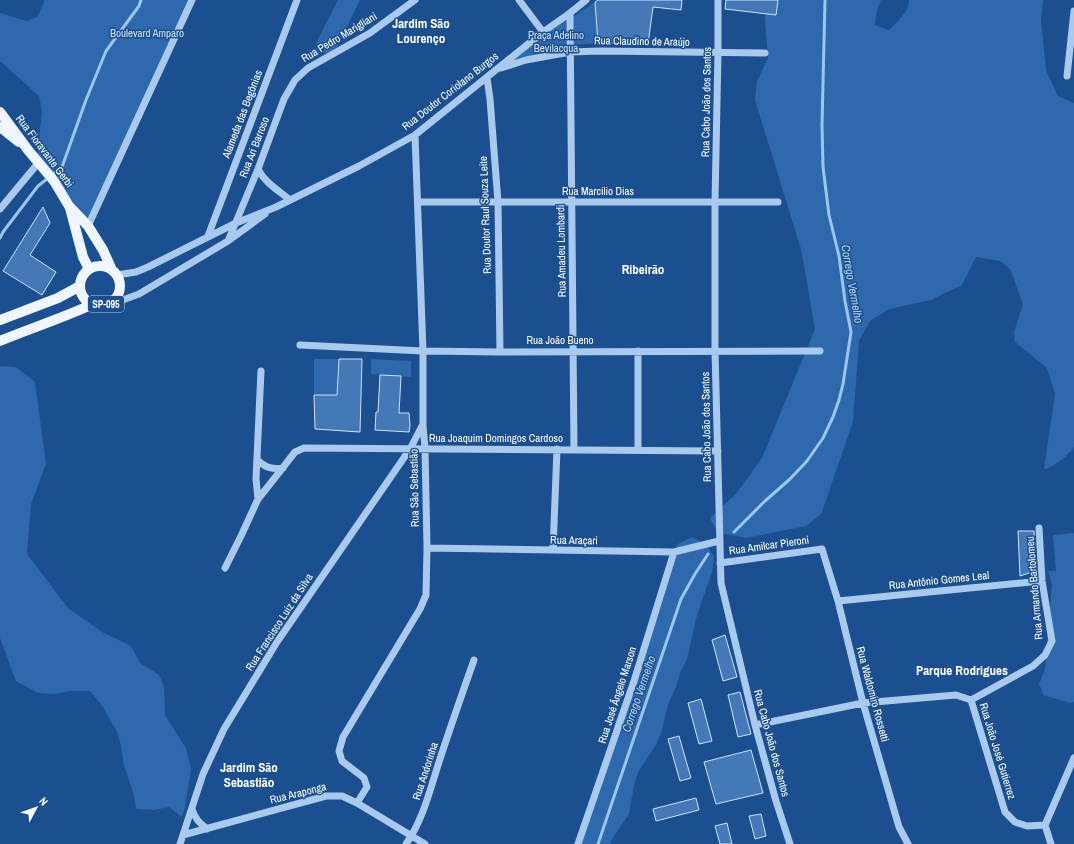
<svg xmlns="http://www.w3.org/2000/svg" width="1074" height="844" font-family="'Archivo Narrow',sans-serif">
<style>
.green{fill:#2e69ad}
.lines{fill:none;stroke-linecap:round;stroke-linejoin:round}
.stream{stroke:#9cc4f0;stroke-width:3}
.building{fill:#4478b7;stroke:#cfe3fa}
.minor{stroke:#a9c9ee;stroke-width:7}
.major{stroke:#f0f6ff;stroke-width:10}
.labels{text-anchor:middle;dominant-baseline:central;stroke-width:3;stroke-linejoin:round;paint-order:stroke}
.shield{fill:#1b4f8f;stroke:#bbcadd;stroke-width:1}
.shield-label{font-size:10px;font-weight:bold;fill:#fff}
.park-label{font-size:11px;fill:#cfe3fa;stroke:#1b4f8f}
.street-label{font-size:11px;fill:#fff;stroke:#1b4f8f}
.water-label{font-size:12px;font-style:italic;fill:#b5d3f5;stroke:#1b4f8f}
.quarter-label{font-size:13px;font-weight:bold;fill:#fff;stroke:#1b4f8f}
</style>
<rect width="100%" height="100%" fill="#1b4f8f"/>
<!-- green -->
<path class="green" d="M45,0H192L88,226L37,159L42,111L39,96L0,61V13L26,21L37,17Z
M338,0H360L337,47L328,53H317L316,43Z
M767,0H881L877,10L875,25L889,30C897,22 909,12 909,0H1043L1041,21L1046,70L1058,96L1074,103V447C1070,454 1053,468 1044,469L1055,394L1047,368L1015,342L1014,332L1023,304L1010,269L1000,261L976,257L962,285L931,300L889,309L870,321L859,341L853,422L821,514L806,526L746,538L717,532L710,518L736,494L762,458L815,329L801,249L755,100L757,81L768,58L764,8Z
M595,2L598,43L574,45L573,17Z
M568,16V51L506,63Z
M314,359H338L337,395H314Z
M371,359L411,361V377L371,374Z
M0,366L16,367L35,382L46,464L31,504L27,554L68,608L102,632L131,646L140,663L159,675L164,687L165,715L186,748L191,769L185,807L182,817L169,807L153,810L136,809L133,792L123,762L121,745L116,730L101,704L90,691H71L54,694L38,693L16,681L0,638Z
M1074,533V702L1070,703L1043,695L1039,684L1045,669L1052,584L1048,571H1056L1053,535Z
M692,537L706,544L714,557L712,572L697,615L687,659L680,673L676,687L669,702L665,716L662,731L656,745L639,770L634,785L629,814L612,839L610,844H580L586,824L599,795L602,781L606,766L615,722L662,604L666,589L669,571L670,557L678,544Z"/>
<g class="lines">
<!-- stream -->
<path class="stream" d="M0,238L3,232L38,186L62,167L86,100L106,51L139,6L141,0
M734,532L765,501L790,479L807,461L823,438L833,417L839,400L843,384L851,332L845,301L839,256L829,215L823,167L822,125L825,0
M598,844L681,599L695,574L708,554"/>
</g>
<!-- building -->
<path class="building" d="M598,0H682L681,10L653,7L648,44L598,43L595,2Z
M726,0H778L776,15L725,9Z
M43,207L50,223L30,255L56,272L42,295L3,271Z
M339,359H362L360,432L315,429L314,395H337Z
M380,375L401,376L399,413H409L410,425L409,432L375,430L376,412H378Z
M1018,531H1034L1036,566L1035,570L1029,573L1020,576Z
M725,635L737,677L723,681L712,640Z
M740,692L751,734L738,737L728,695Z
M701,699L712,741L699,744L688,703Z
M679,736L691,778L680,781L668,739Z
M751,750L763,793L716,804L704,762Z
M696,798L699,810L656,821L653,809Z
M761,814L766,836L755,839L749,816Z
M727,823L732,844H720L715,826Z"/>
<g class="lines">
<!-- minor -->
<path class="minor" d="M519,0L543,32
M718,0V53L715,202V351L721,583L755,725L776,801L790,844
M570,13L574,449
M501,68L526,60L570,52L600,51L765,53
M1067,76L1074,11
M487,78L490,99L498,202L500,352
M258,169C265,183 278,190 290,200
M418,202H778
M0,209L39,162
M88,226L192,0
M208,236L297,0
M228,241L258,169L284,99L295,80L308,68L370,33L415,0
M117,275L136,272L148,267L236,223L276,207L359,166L415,135L543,32L570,13L586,0
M110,303L120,301L139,294L228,241L265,214
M300,345L423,351L500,352L820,351
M261,371L256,479L258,499L270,484L295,452L304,448L718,451
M638,450V351
M257,460C265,467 272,470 283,468
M427,548L674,552L719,541
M553,550L557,449
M720,563L822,549L838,601L863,703L899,827L908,844
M225,568L241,536L258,499
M838,601L1042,581
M971,700L1033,666L1045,655L1052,641L1042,581L1039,528
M971,700L1005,812L1015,822L1027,826L1045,825
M755,725L863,703L956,695L971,700
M357,803L367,787L364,778L342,761L339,751L343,737L420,609L426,595L427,548L425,448L423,426V351L415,135
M192,809C195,819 199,822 207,829
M1045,825L1074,758
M1045,825L1051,844
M183,835L326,796H342L357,803L425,844
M180,844L203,774L224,729L277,642L410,449L422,426
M406,844C423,820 430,790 439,762C450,728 462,694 474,660
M578,844L634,681L674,552"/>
<!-- major -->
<path class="major" d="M0,112L28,150L54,181L69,206L88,226L103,250L112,270
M0,127L19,142
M70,208L83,257L89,269
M80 286a20 20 0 1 1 40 0a20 20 0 1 1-40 0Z
M0,320L58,298L80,286
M0,341C31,328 63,318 93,304"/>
</g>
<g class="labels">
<!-- shield labels -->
<rect class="shield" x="88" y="296" width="36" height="16" rx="3"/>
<g class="shield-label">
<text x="106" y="304">SP-095</text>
</g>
<!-- park labels -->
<g class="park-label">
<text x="147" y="33">Boulevard Amparo</text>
<text x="556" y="35">Praça Adelino<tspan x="556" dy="13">Bevilacqua</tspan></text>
</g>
<!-- street labels -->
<g class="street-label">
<text transform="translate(339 37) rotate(-31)">Rua Pedro Marigliani</text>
<text transform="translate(642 41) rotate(1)">Rua Claudino de Araújo</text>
<text transform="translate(450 91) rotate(-38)">Rua Doutor Coriolano Burgos</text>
<text transform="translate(706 102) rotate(-89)">Rua Cabo João dos Santos</text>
<text transform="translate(242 114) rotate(-69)">Alameda das Begônias</text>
<text transform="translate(254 147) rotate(-69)">Rua Ari Barroso</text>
<text transform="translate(45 151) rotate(53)">Rua Fioravante Gerbi</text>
<text x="598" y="191">Rua Marcílio Dias</text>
<text transform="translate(485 215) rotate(-92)">Rua Doutor Raul Souza Leite</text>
<text transform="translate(561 251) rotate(-91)">Rua Amadeu Lombardi</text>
<text x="560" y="340">Rua João Bueno</text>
<text transform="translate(706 427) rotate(-91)">Rua Cabo João dos Santos</text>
<text x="496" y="438">Rua Joaquim Domingos Cardoso</text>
<text transform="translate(414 488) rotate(-91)">Rua São Sebastião</text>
<text transform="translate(574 540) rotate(1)">Rua Araçari</text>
<text transform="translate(769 545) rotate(-8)">Rua Amilcar Pieroni</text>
<text transform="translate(939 580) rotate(-6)">Rua Antônio Gomes Leal</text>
<text transform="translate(1034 588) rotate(-95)">Rua Armando Bartolomeu</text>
<text transform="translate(279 622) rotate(-57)">Rua Francisco Luiz da Silva</text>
<text transform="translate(873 694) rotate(75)">Rua Waldomiro Rossetti</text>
<text transform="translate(617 695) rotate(-72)">Rua José Ângelo Marson</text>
<text transform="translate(772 743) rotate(75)">Rua Cabo João dos Santos</text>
<text transform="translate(998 751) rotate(73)">Rua João José Gutierrez</text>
<text transform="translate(425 771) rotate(-72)">Rua Andorinha</text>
<text transform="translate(298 793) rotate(-14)">Rua Araponga</text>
</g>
<!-- water labels -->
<g class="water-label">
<text transform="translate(852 284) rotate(80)">Corrego Vermelho</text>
<text transform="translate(639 694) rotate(-71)">Corrego Vermelho</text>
</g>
<!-- quarter labels -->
<g class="quarter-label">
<text x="421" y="23">Jardim São<tspan x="421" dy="15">Lourenço</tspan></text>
<text x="643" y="269">Ribeirão</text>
<text x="962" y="670">Parque Rodrigues</text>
<text x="249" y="767">Jardim São<tspan x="249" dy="15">Sebastião</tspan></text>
</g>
</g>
<!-- north arrow -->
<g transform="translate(36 808) rotate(49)" stroke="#1b4f8f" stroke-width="3" paint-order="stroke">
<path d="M0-3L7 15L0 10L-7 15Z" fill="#ffffff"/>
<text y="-6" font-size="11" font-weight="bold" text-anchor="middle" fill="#ffffff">N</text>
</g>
</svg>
